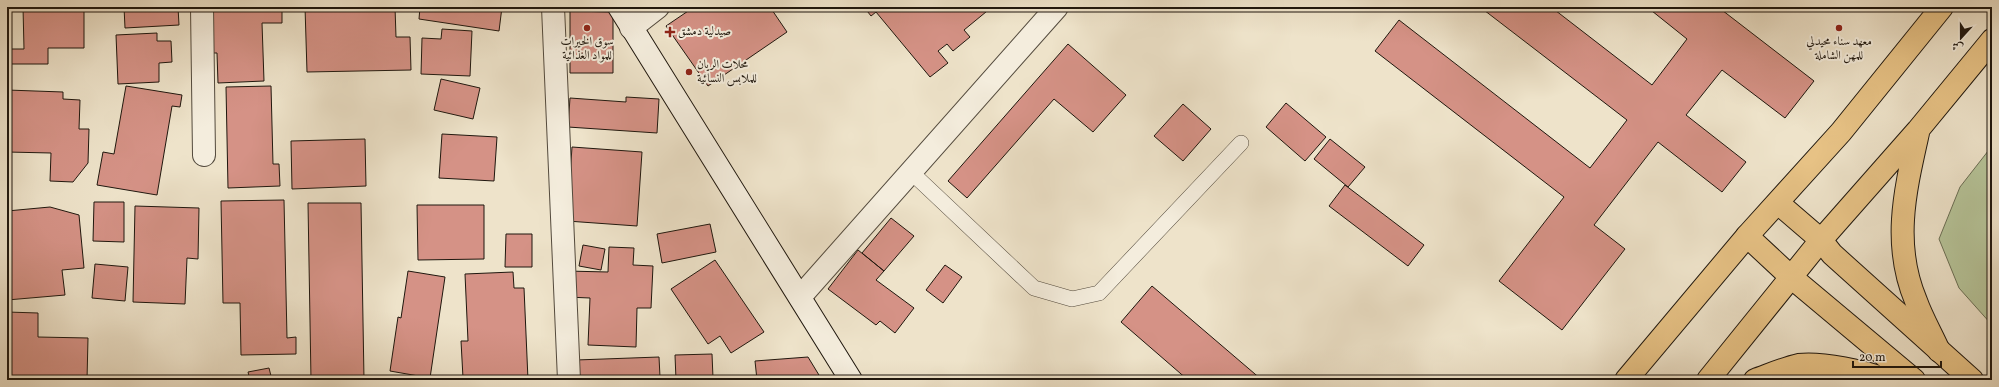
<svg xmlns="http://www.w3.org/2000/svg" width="1999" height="387" font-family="Vollkorn,Amiri,serif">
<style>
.green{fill:#b6c499;stroke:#6a6e54}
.building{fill:#d59286;stroke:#1f170e}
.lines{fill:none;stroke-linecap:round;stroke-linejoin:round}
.lane-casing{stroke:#534a3d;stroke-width:16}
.street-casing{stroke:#534a3d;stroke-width:24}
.secondary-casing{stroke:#1f170e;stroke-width:24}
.primary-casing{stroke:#1f170e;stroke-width:24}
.highway-casing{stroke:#1f170e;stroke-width:24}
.lane{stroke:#f4eddd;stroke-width:15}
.street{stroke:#f4eddd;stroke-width:22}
.secondary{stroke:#f4eddd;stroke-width:22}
.primary{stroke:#e7c285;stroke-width:22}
.highway{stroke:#e7c285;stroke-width:22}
.poi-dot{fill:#8f2418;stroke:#f4eddd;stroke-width:1.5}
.labels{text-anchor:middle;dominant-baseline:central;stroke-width:4;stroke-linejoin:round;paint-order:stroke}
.poi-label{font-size:12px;fill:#1f170e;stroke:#f4eddd;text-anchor:start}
</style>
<rect width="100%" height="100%" fill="#eee3ca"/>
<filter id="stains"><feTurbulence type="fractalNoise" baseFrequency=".005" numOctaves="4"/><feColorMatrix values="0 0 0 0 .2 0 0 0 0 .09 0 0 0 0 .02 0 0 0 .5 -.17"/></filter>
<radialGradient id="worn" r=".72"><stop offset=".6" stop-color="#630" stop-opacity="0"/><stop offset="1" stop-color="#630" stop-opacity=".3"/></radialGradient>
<!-- green -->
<path class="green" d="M1992,146V325L1959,288L1939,239L1960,187Z"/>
<!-- building -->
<path class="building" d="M23,7H84V48H48V64H7V49H24Z
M124,7H178L179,25L125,28Z
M209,7H282V23H262L264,81L218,83L217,53H211Z
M305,7H395L396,37H410L411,70L307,72Z
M420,7H502L499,31L419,19Z
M694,7H770L787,32L708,86L666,26Z
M864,7H992L964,30L970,37L953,51L947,44L938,51L948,63L930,77L876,12L871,16Z
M1480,7H1551L1652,85L1687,39L1647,7H1718L1814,81L1785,118L1722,70L1686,115L1746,162L1722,192L1658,142L1594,225L1625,249L1562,330L1499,281L1564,197L1375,51L1399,20L1590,168L1627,120Z
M570,11L613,12V73H570Z
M442,29L472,31L470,76L421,74L422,38L441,39Z
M157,33V41H171L172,62L159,63V82L118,84L116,35Z
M1068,44L1126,95L1093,132L1054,99L967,198L948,181Z
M441,79L480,88L473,119L434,110Z
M126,86L182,95L180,107L172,106L157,195L97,185L103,152L114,154Z
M271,86L273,164H279L280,186L228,188L226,87Z
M7,90L63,92V99L80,100L79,129H89L88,163L73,182L50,181L51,153L7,152Z
M626,97L659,99L657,133L568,127L570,98L626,102Z
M1286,103L1326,137L1305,161L1266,127Z
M1183,104L1211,129L1183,161L1154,136Z
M442,134L497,137L494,181L439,178Z
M365,139L366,186L292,189L291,141Z
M1330,139L1365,167L1348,187L1314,159Z
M572,147L642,152L637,226L567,221Z
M1345,185L1424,245L1408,266L1329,206Z
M284,200L287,338L296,337V354L241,355L240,303H223L221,201Z
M94,202H124V242L93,241Z
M308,203H361L364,380H311Z
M417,205H484V259L418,260Z
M135,206L199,208L198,259L187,258L185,304L133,302Z
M50,207L79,215L84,268L62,270L65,295L7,300V211Z
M891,218L914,236L884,271L862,253Z
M710,224L716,252L662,263L657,234Z
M506,234H532V267H505Z
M583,245L605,249L601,270L579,266Z
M609,247L634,248L633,265L653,266L651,308H637L636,347L588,345L590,298L566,297V271L608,272Z
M858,250L884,271L876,280L914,308L895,333L880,321L876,325L828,289Z
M715,260L764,332L731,353L720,336L708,344L671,289Z
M95,264L128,267L125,301L92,298Z
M945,265L962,277L943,303L926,290Z
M408,271L445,277L430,378L390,371L398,317L401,318Z
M513,272L514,288H524L528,380H455V378H463L461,341H468L465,274Z
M1152,286L1262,380H1188L1121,322Z
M7,312L38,313V337L88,338L87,380H7Z
M712,354L713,378H722V380H676L675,355Z
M659,357L660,377H666V380H577L576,360Z
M808,357L822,380H757L755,361Z
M269,368L272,380H250L248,372Z"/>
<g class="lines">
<!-- lane casing -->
<g class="lane-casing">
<path id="lane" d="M911,172L1034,288L1072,299L1099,293L1241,143"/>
</g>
<!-- street casing -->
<g class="street-casing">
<path id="street" d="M202,7L204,155
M553,7L569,380
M631,28L658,7
M800,297L1057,7"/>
</g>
<!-- secondary casing -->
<g class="secondary-casing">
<path id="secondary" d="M619,7L851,380"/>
</g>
<!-- primary casing -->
<g class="primary-casing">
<path id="primary" d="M1918,133C1905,191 1892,244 1916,301C1922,318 1932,335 1939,351
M1626,380L1747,236L1841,132L1942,7
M1708,380L1821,240L1918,130L1992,40
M1755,380C1769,375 1785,368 1799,365C1821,362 1867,372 1887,380"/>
</g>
<!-- highway casing -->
<g class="highway-casing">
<path id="highway" d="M1778,203L1821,240L1832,254L1972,380
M1747,236L1791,277L1914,380"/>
</g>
<!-- lane -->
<use href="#lane" class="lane"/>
<!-- street -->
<use href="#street" class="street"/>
<!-- secondary -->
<use href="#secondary" class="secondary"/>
<!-- primary -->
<use href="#primary" class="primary"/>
<!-- highway -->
<use href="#highway" class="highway"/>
</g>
<!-- markers -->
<g class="poi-dot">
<circle cx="587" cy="28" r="4"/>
<circle cx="1839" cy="28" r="4"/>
<path d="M668 26h4v4h4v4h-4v4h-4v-4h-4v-4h4z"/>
<circle cx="689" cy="72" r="4"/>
</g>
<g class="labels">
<!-- poi labels -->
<g class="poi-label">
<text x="678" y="32">صيدلية دمشق</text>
<text x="587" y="42" text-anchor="middle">سوق الخيرات<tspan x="587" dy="14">للمواد الغذائية</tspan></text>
<text x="1839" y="42" text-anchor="middle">معهد سناء محيدلي<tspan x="1839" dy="14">للمهن الشاملة</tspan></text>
<text x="697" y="65">محلات الريان<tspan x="697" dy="14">للملابس النسائية</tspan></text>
</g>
</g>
<!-- margin -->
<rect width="1999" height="387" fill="none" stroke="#eee3ca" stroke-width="24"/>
<rect x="8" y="8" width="1983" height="371" fill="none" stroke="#1f170e" stroke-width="2"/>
<rect x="12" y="12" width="1975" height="363" fill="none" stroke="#1f170e"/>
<!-- north arrow -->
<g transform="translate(1961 38) rotate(201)" stroke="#f4eddd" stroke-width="3" paint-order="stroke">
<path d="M0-3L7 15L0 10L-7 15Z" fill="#1f170e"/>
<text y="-6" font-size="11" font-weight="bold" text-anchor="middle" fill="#1f170e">ش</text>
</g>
<!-- scale -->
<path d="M1853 361v6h88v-6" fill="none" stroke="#1f170e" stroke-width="2"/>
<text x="1859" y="361" font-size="12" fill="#1f170e" stroke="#f4eddd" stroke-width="3" paint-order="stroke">20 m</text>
<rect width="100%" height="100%" filter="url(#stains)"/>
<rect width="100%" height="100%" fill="url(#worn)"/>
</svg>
